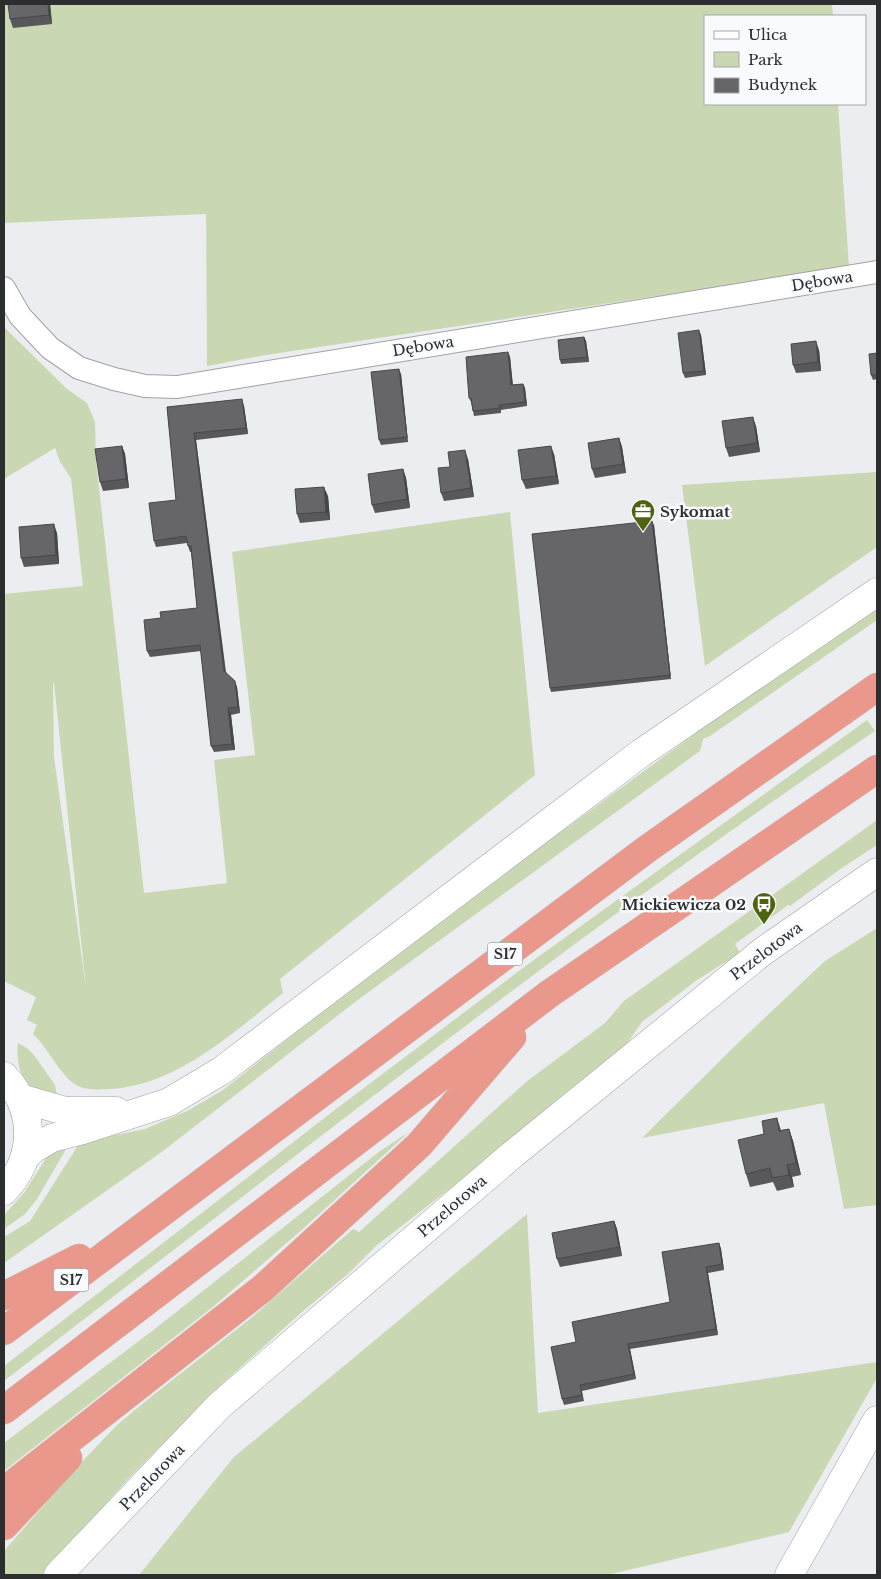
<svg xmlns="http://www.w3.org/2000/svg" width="881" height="1579" font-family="'Libre Baskerville',serif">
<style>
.green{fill:#c9d8b2;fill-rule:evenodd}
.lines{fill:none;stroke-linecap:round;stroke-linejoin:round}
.minor-casing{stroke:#a2a2a6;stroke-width:24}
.tertiary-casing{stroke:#a2a2a6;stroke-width:29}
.motorway-casing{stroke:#c8c8c9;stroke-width:29}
.minor{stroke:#fff;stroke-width:22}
.tertiary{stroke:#fff;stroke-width:28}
.motorway{stroke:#ea988b;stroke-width:28}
.wall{fill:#58575a}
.shaded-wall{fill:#47474a}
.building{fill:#666569;stroke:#47474a}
.labels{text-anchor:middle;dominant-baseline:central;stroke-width:5;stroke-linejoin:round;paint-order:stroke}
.shield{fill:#f9fafe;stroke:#6a6a6c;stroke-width:1}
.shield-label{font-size:14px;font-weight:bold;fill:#2c2d2e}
.street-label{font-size:15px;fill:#2c2d2e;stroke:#f9fafe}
.poi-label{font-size:15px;font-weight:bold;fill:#2c2d2e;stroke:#f9fafe;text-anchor:start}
</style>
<rect width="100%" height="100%" fill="#ecedf1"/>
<!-- green -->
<path class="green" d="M4,4H832L833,16H705V104H838L849,267L266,355L207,366L206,214L4,223Z
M4,327L67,389L87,403L95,422L96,460L144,893L227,883L214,760L255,755L232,552L510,512L535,775L280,979L283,993C233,1033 178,1084 112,1089C101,1089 88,1091 78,1086C61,1078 48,1047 33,1034L37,1025L27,1020L36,997L4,981V594L83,586L71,478L60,462L55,448L4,479ZM53,683H54L86,988L54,757Z
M877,472V547L705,666L682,485Z
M877,602V620L710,736L703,739L700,751L359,999L163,1151L4,1263V1237L30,1221L77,1147V1143L145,1129L189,1110L223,1090L415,939L696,733L695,730Z
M867,720L875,731C575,934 291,1160 4,1381V1366L336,1109L531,962Z
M877,820V845L839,870L790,906L788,905L735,944L740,953L697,980L642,1022L626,1045L560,1097L461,1180L377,1245L350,1272L302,1312L223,1383L128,1479L42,1575H4V1551L78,1466L117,1425L147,1400L251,1318L353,1229L359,1232L526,1082L605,1023L624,1001Z
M877,928V1205L844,1209L824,1103L642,1138L738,1043L825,961Z
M18,1043L27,1048L34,1055L55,1085L58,1101C50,1097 40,1093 32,1088C19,1078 16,1058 18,1043Z
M409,1132L304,1228L214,1306L4,1471V1443L156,1328L380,1151Z
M63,1146L65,1151L37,1199L25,1214L4,1229V1215L24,1193L48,1155Z
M527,1214L538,1413L877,1362V1378L789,1532L607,1575H139L234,1457Z"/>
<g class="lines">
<!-- minor casing -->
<g class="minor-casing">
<path id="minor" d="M4,288L20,316L50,348L79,368L114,379L145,386L177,387L877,272"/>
</g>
<!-- tertiary casing -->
<g class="tertiary-casing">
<path id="tertiary" d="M4,1076C36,1109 36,1158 4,1191
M20,1098L65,1111H116
M25,1157L33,1149L52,1138L83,1130L169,1102L221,1071L641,753L877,592
M58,1575L219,1406L512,1155L762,952L877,872
M789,1575L877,1420"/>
</g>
<!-- motorway casing -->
<g class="motorway-casing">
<path id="motorway" d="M4,1296L79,1258
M4,1331L647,849L877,687
M4,1410L549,994L877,769
M4,1491L263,1288L419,1145L512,1037
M4,1526L68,1458"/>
</g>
<!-- minor -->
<use href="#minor" class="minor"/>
<!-- tertiary -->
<use href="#tertiary" class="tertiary"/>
<!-- motorway -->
<use href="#motorway" class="motorway"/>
</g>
<!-- wall -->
<path class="wall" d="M50,4L52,24L13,28L10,19Z
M701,335L706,375L685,378L683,373Z
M584,337L586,341L589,362L561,364L560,360Z
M819,350L821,371L796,373L793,365Z
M508,352L510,357L513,385L523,384L525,388L527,406L501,410V413L474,416L473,411L471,402L469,398Z
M877,353V379L873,380L871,375Z
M401,374L408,442L381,445L379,440Z
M244,406L248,434L196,440L226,672L237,687L240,713L231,715L235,750L214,752L211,746L201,651L150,657L147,651L161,618L197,608L191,552H190L187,543L156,547L154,541L176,500L167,407Z
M756,426L760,452L729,457L726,448Z
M619,438L622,447L626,473L595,478L592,469Z
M122,446L125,454L129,488L103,491L100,482Z
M554,454L559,484L526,489L522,480Z
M468,459L474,497L444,501L441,493L450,467Z
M403,469L406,478L410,508L375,513L372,505Z
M328,496L330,520L300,523L297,514Z
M654,525L671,679L551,692L550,688Z
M57,533L59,564L24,567L21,558Z
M777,1118L781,1130L789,1129L793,1141L801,1175L792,1177L794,1187L777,1191L773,1182L750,1187L746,1174L764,1134Z
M614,1221L617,1229L622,1256L560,1267L557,1259Z
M719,1243L721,1249L724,1270L708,1273L718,1335L630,1349L636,1379L582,1391L584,1401L564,1405L562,1399L576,1342L670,1302Z"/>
<!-- shaded-wall -->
<path class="shaded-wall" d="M48,4H50L52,24L49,15Z
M699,330L701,335L706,375L704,371Z
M584,337L586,341L589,362L587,357Z
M816,341L819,350L821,371L818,362Z
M508,352L510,357L513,389L511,385Z
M399,369L401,374L408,442L407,437Z
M523,384L525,388L527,406L525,402Z
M242,399L244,406L248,434L246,428Z
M753,417L756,426L760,452L757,443Z
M194,433L196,440L226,677L224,671Z
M619,438L622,447L626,473L623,464Z
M122,446L125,454L129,488L126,479Z
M551,446L554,454L559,484L556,476Z
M465,450L468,459L474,497L471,488Z
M403,469L406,478L410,508L407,499Z
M324,487L328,496L330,520L326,512Z
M652,521L654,525L671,679L670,675Z
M54,524L57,533L59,564L56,555Z
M235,681L237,687L240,713L238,707Z
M228,708L231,715L235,750L232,744Z
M789,1129L793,1141L801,1175L796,1163Z
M787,1165L792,1177L794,1187L789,1175Z
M614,1221L617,1229L622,1256L619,1247Z
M719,1243L721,1249L724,1270L722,1264Z
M706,1267L708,1273L718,1335L716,1329Z
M628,1344L630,1349L636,1379L634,1374Z"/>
<!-- building -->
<path class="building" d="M8,4H48L49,15L10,19Z
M699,330L704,371L683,373L678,333Z
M584,337L587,357L560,360L558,340Z
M816,341L818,362L793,365L791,344Z
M508,352L511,385L523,384L525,402L499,405L500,408L473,411L471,398H469L468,385L466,357Z
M877,353V375H871L869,354Z
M399,369L407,437L379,440L371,372Z
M242,399L246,428L194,433L224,671L235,681L238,707L228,708L232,744L211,746L200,645L147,651L144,620L161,618L160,612L197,608L191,546H188L186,536L154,541L149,503L176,500L167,407Z
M753,417L757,443L726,448L722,421Z
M619,438L623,464L592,469L588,443Z
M122,446L126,479L100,482L95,449Z
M551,446L556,476L522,480L518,450Z
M465,450L471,488L441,493L438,468L450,467L448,452Z
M403,469L407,499L372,505L368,474Z
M324,487L326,512L297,514L295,489Z
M652,521L670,675L550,688L532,534Z
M54,524L56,555L21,558L19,527Z
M777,1118L779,1131L789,1129L796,1163L787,1165L789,1175L772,1178L770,1168L746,1174L738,1140L764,1134L762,1121Z
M614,1221L619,1247L557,1259L552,1233Z
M719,1243L722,1264L706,1267L716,1329L628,1344L634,1374L580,1385L582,1395L562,1399L551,1347L576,1342L572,1322L670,1302L662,1252Z"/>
<!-- icons -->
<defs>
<g id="office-pin" transform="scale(1.25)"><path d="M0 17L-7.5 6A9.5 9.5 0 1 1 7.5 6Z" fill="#4e6411" stroke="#f9fafe"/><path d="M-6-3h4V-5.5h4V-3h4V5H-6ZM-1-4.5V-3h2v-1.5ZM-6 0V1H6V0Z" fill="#fff"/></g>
<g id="bus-pin" transform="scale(1.25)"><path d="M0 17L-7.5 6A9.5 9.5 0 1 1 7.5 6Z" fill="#4e6411" stroke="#f9fafe"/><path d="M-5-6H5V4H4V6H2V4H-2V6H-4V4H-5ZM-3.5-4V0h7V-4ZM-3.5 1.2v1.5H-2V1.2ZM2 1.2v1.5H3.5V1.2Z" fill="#fff"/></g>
</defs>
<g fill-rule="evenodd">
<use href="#office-pin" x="643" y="511"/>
<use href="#bus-pin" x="764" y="904"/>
</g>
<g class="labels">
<!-- shield labels -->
<g class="shield">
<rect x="487.5" y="942.5" width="35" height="23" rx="4"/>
<rect x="53.5" y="1268.5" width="35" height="23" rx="4"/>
</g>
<g class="shield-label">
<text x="505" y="954">S17</text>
<text x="71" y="1280">S17</text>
</g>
<!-- street labels -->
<g class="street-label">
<text transform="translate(822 281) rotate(-9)">Dębowa</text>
<text transform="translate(423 346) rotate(-9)">Dębowa</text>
<text transform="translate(766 951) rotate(-37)">Przelotowa</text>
<text transform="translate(452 1206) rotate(-41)">Przelotowa</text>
<text transform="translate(152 1477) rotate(-46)">Przelotowa</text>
</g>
<!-- poi labels -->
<g class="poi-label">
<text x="660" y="511">Sykomat</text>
<text x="746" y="904" text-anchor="end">Mickiewicza 02</text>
</g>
</g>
<!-- border -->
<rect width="881" height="1579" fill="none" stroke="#2c2d2e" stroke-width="10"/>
<!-- legend -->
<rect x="704" y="15" width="162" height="90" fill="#f9fafe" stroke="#a7a8ab"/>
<rect x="714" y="31" width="25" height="8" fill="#ffffff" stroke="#a7a8ab"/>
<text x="748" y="40" font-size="15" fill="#2c2d2e">Ulica</text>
<rect x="714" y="52" width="25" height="15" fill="#c9d8b2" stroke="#a7a8ab"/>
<text x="748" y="65" font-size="15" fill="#2c2d2e">Park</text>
<rect x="714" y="78" width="25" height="15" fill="#666569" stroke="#a7a8ab"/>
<text x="748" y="90" font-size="15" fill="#2c2d2e">Budynek</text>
</svg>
